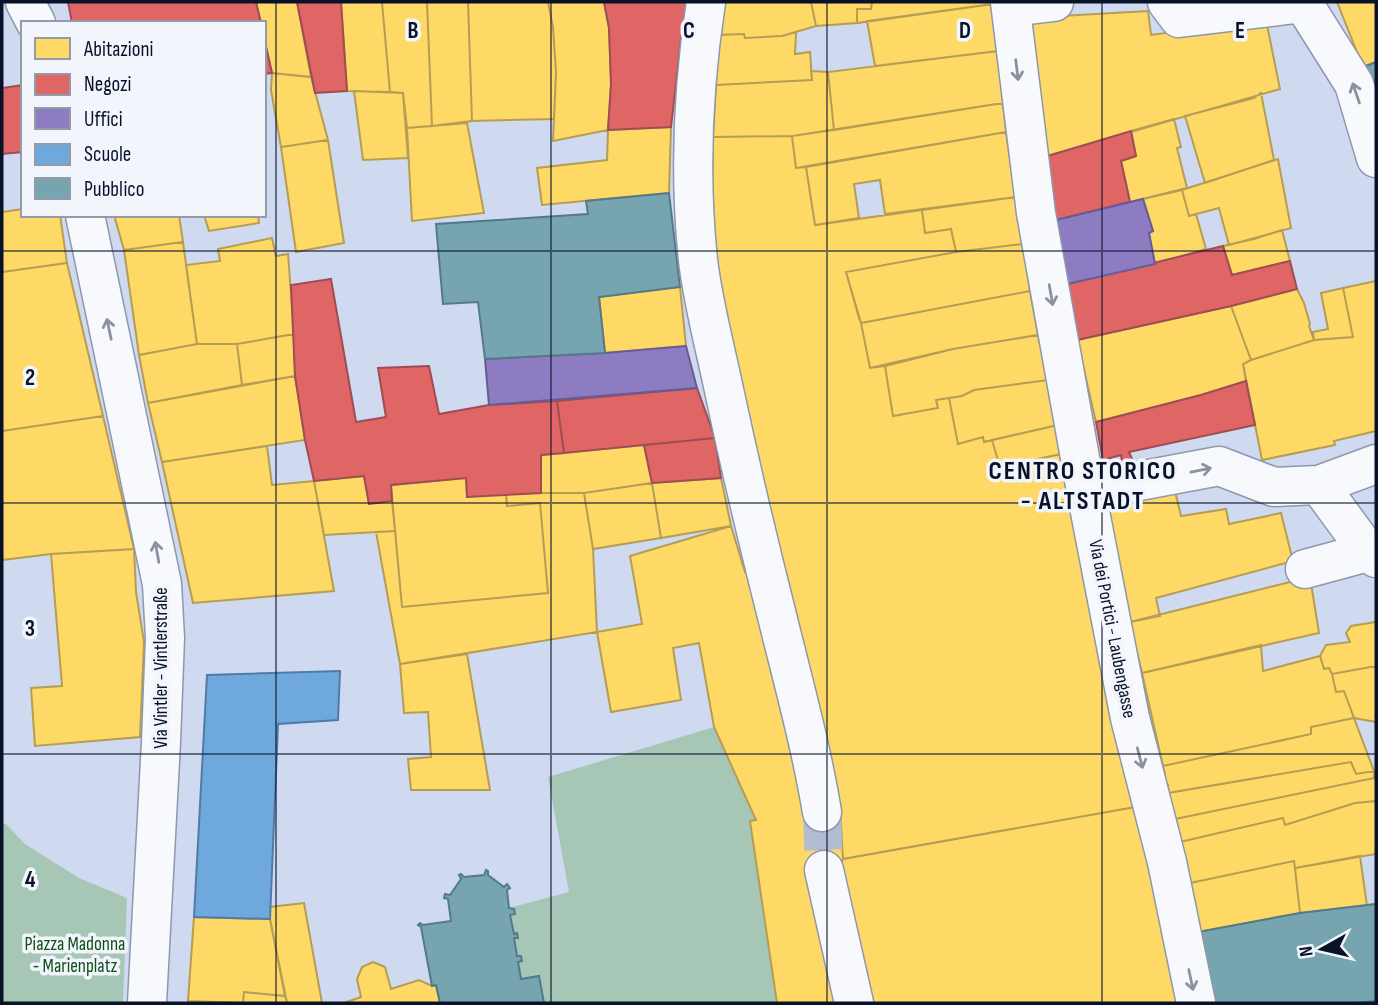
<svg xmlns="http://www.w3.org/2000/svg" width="1378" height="1005" font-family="'Sofia Sans Condensed',sans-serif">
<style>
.green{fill:#a6c7b6}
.homes{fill:#ffd966;stroke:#b59d54;stroke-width:2}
.shops{fill:#e06666;stroke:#9f4d54;stroke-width:2}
.offices{fill:#8e7cc3;stroke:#665c95;stroke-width:2}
.schools{fill:#6fa8dc;stroke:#507ba6;stroke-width:2}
.public{fill:#76a5af;stroke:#557987;stroke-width:2}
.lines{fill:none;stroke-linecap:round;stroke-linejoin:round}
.minor-tunnel{stroke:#b1bcd2;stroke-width:38;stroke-dasharray:38 19;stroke-linecap:butt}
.minor-casing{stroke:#8e97ac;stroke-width:41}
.minor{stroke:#f8f9fd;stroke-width:38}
.oneway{stroke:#8c919e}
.grid{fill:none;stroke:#081229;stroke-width:2;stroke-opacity:0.55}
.labels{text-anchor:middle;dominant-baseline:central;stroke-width:7;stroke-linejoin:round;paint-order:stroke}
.street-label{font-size:19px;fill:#081229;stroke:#f2f6fc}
.park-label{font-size:19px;fill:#114e19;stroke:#f2f6fc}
.district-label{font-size:26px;font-weight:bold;letter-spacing:2px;fill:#081229;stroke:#f2f6fc}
.grid-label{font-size:23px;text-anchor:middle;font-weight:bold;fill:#081229;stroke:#f2f6fc;stroke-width:7;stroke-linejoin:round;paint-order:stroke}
</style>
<rect width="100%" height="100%" fill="#cfdaf0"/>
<!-- green -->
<path class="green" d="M714,727L756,820L750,821L777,1003H544L539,977L521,979L518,962L522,961L521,956H517L514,938H518L517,933L514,934L509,908L569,892L548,777Z
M2,824H6L25,844L79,878L127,898L123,1003H2Z"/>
<!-- homes -->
<path class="homes" d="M256,2H297L311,77L272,73L264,38V23H261Z
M341,2H382L390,92L347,91Z
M382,2H427L432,126L407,128L403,93L390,92Z
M427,2H468L472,121L432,126Z
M468,2H548L553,27L556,73L554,119L472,121Z
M548,2H604L609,28L611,84L608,130L553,141L556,73L553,27Z
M722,2H811L816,26L782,36L745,38L744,34L717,35Z
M811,2H872L871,9H857V23L816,26Z
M872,2H994V4L857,23V9H871Z
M1337,2H1376V62L1363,67Z
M994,4L998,51L875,66L867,21Z
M1148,11L1151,35L1266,20L1280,89L1041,158L1026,18Z
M796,32L795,54L810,52L812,80L716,85L717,35L744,34L745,38L782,36Z
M998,51L1003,103L834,130L828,72Z
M811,71L828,72L834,130L792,136L713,137L716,85L812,80Z
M272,73L311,77L328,140L281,147L271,90Z
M354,91L403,93L408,158L363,160Z
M1261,93L1274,160L1205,183L1185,116L1254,98Z
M1003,103L1006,132L796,168L792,136Z
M1174,119L1181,147L1177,148L1187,188L1130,202L1121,161L1136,156L1131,131Z
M467,123L484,213L412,221L407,128Z
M671,127L669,193L542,205L537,168L607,160L608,130Z
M1006,132L1016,197L885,214L880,180L854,184L859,218L815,225L806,167Z
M792,136L796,168L806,167L815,225L922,210L925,233L951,229L956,252L846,272L861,323L870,368L885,366L893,416L938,408L936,400L949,398L958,444L983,437L984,442L992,440L1000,467L1066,453L1141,806L843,859L840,807L723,310L714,234L712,186L713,137Z
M328,140L344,243L296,252L281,147Z
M1278,159L1291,228L1229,245L1219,208L1189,216L1182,190Z
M1182,190L1189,216L1196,214L1206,249L1155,264L1149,233L1153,231L1143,199Z
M1016,197L1023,244L956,252L951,229L925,233L922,210Z
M23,209V215H60L67,263L2,272V212Z
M114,215H179L183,242L124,250Z
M204,215H258L259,223L209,231Z
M1282,230L1290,261L1232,275L1223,246L1254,239Z
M272,238L276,256L288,254L294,334L237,344H197L186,265L220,261L218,249Z
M183,242L197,344L139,355L124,250Z
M1023,244L1030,291L861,323L859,318L846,272L956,252Z
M67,263L103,416L2,431V272Z
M1376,281V431L1334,441L1335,445L1262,460L1243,364L1251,360L1314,340L1353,337L1343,288Z
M680,287L686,346L605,353L599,297Z
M1343,288L1353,337L1314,340L1313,332L1328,329L1321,293Z
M1297,289L1304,303L1310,324L1309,326L1314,340L1251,360L1231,306Z
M1030,291L1038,335L953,349L870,368L861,323Z
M1231,306L1251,360L1243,364L1246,381L1201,395L1096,422L1077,340Z
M294,334L295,376L242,385L237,344Z
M1038,335L1048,380L974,390L962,396L936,400L938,408L893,416L885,366L953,349Z
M197,344H237L242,385L148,403L139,355Z
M295,376L305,440L162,462L148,403Z
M1048,380L1058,425L984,442L983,437L958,444L949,398L962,396L974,390Z
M103,416L134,549L51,554L2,560V431Z
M1058,425L1066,453L1000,467L992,440Z
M644,445L652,483L584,493H541V455Z
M267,446L272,485L314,481L334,591L193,603L162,462Z
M364,476L369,504L392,501L395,531L324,535L314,481Z
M466,478L467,497L506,493L507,506L540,503L548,593L402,607L391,485Z
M721,478L731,526L661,538L652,483Z
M652,483L661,538L593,549L584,493Z
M1175,491L1181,516L1226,509L1229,524L1281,513L1293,561L1156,598L1160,616L1130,622L1105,505Z
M506,493H584L593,549L597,632L400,664L376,532L395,531L402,607L548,593L540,503L507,506Z
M731,526L745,572L751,570L840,807L843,859L839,869L842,1003H777L750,821L756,820L714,727L699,643L673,648L681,700L611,712L597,632L642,624L630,556Z
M134,549L136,592L144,642L140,737L35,746L31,688L62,686L51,554Z
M1310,577L1319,633L1142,673L1136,649L1132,642L1134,639L1130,622Z
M1376,622V666L1332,674L1329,668L1324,669L1320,656L1326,645L1350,642L1346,633L1351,626Z
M1261,645L1263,671L1320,656L1324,669L1329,668L1332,674L1336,692L1344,691L1354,718L1311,727V734L1163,766L1142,673Z
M467,654L490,790H411L408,759L431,757L428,712L404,713L400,664Z
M1376,666V722L1354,718L1344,691L1336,692L1332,674Z
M1354,718L1374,771L1356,774L1351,762L1168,793V785L1163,777L1165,774L1163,766L1311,734V727Z
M1351,762L1356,774L1374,771V778L1175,819L1168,793Z
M1374,778L1376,779V801L1355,803L1285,825L1283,818L1180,842L1175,819Z
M1376,801V854L1295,868L1294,861L1190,883L1180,842L1283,818L1285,825L1355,803Z
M1141,806L1182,1003H870L839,869L843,859Z
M1360,856L1367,906L1300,913L1295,868Z
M1294,861L1300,913L1198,932L1190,883Z
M304,903L322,1003H287L270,919V907Z
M194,917L270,919L285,996L244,992L243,1003L188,1001Z
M373,962L385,967L391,989L419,980L432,986L436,985L440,1003H344L361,997L357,979L362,967Z
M244,992L285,996L287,1003H243Z"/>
<!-- shops -->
<path class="shops" d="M68,2H256L261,23H72Z
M297,2H341L347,91L315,93Z
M604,2H689L682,31L671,127L608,130L611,84L609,28Z
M264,38L272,73L264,74Z
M23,85V152L2,154V88Z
M1131,131L1136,156L1121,161L1130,202L1052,221L1041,158Z
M1223,246L1232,275L1290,261L1297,289L1231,306L1077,340L1063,285Z
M331,279L356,422L386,417L378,368L429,366L439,414L489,405L557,401L564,453L541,455V493L467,497L466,478L391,485L392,501L369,504L364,476L314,481L305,440L295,376L291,285Z
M1246,381L1255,425L1129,452L1132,459L1122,461L1121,455L1103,460L1096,422L1201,395Z
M697,388L715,438L564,453L557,401Z
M715,438L721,478L652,483L644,445Z"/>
<!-- offices -->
<path class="offices" d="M1143,199L1153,231L1149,233L1155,264L1063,285L1052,221Z
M686,346L697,388L489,405L485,359L605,353Z"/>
<!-- schools -->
<path class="schools" d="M340,671L338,720L278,724L270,919L194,917L207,675Z"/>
<!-- public -->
<path class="public" d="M1376,62V96L1363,67Z
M669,193L680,287L599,297L605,353L485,359L478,302L443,304L436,224L588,214L586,201Z
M486,870L488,871V875L504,887L507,884L510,888L507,890L509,908L514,909L515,914L510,915L514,934L517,933L518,938H514L517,956H521L522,961L518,962L521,979L539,976L544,1003H440L436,985L432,986L421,927L418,925L420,923L423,925L451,921L448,899L444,898L445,894L450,895L461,879L459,875L461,874L464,877L484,875Z
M1376,904V1001L1355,1003H1211L1198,932L1300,913Z"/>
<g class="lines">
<!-- minor-tunnel -->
<path class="minor-tunnel" d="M822,812L824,870"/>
<!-- minor casing -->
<g class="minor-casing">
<path id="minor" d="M25,2L36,23
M706,2C693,87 689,174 698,260C703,303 715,347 724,390C740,465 758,541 777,616C793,681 811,746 822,812
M1010,2L1036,213L1086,491L1130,718L1167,862L1196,1003
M1167,2L1179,18L1303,3L1354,84L1376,158
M1011,7L1054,2
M85,215L162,584L165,638L161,742L147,1003
M1319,485L1376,464
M1086,491L1219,466L1274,487L1319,485L1368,552L1376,558
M1305,569L1368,552
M824,870L854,1003"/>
</g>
<!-- minor -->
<use href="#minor" class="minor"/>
</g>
<!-- one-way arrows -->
<defs><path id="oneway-shaft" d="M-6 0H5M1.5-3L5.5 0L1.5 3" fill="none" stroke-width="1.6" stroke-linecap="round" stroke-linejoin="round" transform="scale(1.75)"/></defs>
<g class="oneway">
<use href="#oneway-shaft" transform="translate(1017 70) rotate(83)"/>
<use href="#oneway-shaft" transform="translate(1356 93) rotate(-109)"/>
<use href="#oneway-shaft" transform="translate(1051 295) rotate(80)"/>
<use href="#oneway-shaft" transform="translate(109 329) rotate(-102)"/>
<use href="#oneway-shaft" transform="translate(1201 470) rotate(-11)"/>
<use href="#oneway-shaft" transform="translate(157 552) rotate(-100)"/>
<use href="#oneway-shaft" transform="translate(1140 758) rotate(75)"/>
<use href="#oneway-shaft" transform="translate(1191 980) rotate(78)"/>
</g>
<!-- grid -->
<path class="grid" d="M276,2V1003M551,2V1003M827,2V1003M1102,2V1003M2,251H1376M2,503H1376M2,754H1376"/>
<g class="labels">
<!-- street labels -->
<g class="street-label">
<text transform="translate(1112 629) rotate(79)">Via dei Portici - Laubengasse</text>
<text transform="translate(161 668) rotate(-90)">Via Vintler - Vintlerstraße</text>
</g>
<!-- park labels -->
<g class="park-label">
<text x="75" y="944">Piazza Madonna<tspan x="75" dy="22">- Marienplatz</tspan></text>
</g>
<!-- district labels -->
<g class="district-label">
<text x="1083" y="471">CENTRO STORICO<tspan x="1083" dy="30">- ALTSTADT</tspan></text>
</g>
</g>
<g class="grid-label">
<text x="413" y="38">B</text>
<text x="689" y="38">C</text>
<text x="965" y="38">D</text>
<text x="1240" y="38">E</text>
<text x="30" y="385">2</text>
<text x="30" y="636">3</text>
<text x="30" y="887">4</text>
</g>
<!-- border -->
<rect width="1378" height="1005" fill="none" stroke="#081229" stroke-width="7"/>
<!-- legend -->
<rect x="21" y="21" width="245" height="196" fill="#f2f6fc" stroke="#949ba8" stroke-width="2"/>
<rect x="35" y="38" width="35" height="21" fill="#ffd966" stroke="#949ba8" stroke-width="2"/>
<text x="84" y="56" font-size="21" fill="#081229">Abitazioni</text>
<rect x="35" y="74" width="35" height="21" fill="#e06666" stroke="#949ba8" stroke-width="2"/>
<text x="84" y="91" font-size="21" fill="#081229">Negozi</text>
<rect x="35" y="108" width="35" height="21" fill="#8e7cc3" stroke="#949ba8" stroke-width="2"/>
<text x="84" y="126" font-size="21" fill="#081229">Uffici</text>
<rect x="35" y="144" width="35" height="21" fill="#6fa8dc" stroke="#949ba8" stroke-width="2"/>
<text x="84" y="161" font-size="21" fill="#081229">Scuole</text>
<rect x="35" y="178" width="35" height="21" fill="#76a5af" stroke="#949ba8" stroke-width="2"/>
<text x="84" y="196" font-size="21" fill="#081229">Pubblico</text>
<!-- north arrow -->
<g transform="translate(1322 949) rotate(262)" stroke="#f2f6fc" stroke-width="5" paint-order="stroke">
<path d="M0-5L12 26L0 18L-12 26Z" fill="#081229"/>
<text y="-10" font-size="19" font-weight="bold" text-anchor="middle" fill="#081229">N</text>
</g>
</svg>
